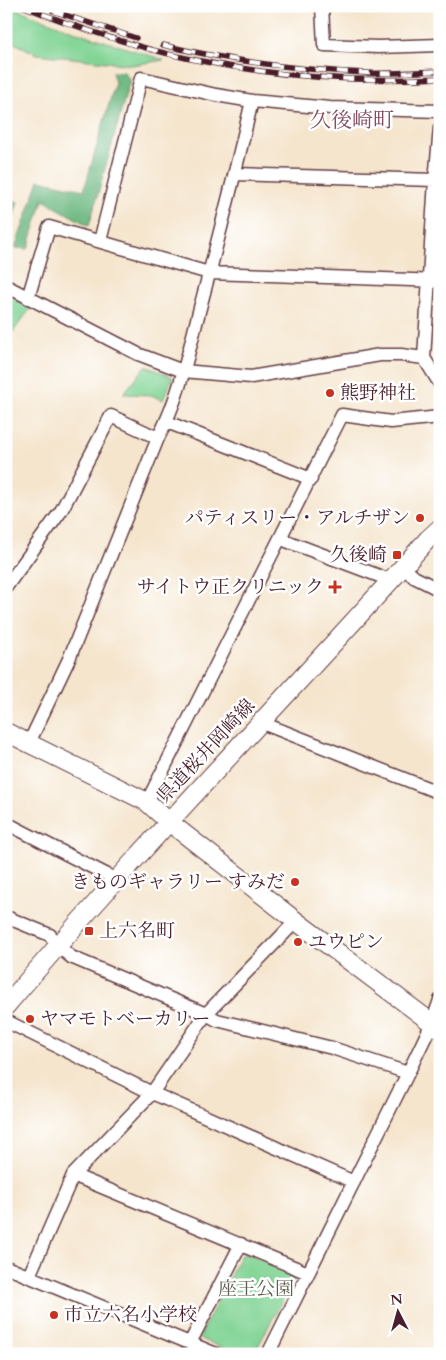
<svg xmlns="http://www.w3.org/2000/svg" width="446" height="1360" font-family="Cardo,'Noto Serif JP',serif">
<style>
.green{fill:#82d495;stroke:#667a60}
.forest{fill:#69b67e;stroke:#5a6a54}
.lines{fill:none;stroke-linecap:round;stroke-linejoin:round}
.street-casing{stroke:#643d43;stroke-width:15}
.secondary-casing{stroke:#643d43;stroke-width:20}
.street{stroke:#fff;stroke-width:12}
.secondary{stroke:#fff;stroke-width:18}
.rail-casing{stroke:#4a1f2b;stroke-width:5.5}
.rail{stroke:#fff;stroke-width:4;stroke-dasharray:11;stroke-linecap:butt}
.poi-dot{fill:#c8321e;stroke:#fff;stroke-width:2}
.labels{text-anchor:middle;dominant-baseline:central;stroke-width:5;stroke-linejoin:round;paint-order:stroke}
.poi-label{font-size:19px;fill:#4a1f2b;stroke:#fff;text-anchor:start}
.street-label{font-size:19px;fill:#4a1f2b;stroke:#fff}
.park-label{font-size:19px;fill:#5e5e50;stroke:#fff}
.quarter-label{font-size:21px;fill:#824c5e;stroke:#fff}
</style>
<rect width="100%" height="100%" fill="#fff"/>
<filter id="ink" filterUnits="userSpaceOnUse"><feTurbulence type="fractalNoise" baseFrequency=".02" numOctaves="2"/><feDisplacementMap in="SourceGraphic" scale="10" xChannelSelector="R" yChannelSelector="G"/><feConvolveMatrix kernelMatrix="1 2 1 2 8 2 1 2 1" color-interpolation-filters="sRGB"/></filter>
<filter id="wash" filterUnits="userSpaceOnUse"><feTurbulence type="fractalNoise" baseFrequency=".0096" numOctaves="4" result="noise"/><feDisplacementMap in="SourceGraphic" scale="20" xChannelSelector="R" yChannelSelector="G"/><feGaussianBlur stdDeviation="1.12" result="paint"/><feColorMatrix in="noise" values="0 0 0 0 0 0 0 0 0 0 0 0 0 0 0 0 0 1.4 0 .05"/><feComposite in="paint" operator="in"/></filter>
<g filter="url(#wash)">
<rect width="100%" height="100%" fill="#f5e5cd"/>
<!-- green -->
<path class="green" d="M6,6H9L76,32L164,60L132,65L37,54L6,39Z
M6,295L31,308L6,341Z
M146,366L173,377L163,400L151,395L123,394Z
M246,1253L297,1273L254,1354H237L199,1338L240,1256Z"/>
<!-- forest -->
<path class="forest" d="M112,72H124L130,80L89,226L43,200L28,249L15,248L39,180L84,190L115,83Z
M13,200L18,202L11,225L6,226V212Z"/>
</g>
<g filter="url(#ink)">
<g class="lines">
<!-- street casing -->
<g class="street-casing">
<path id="street" d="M322,6L324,45L378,47L440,45
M252,101L330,108L440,111
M440,128L435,180L424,358L440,384
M235,174L435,180
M6,286L138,354L183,371L251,377L380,355H401L424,358
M28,298L49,227L209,273L440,281
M167,422L311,479
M281,539L390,580
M403,567L414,577L440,590
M6,587L61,511L111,416L158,438
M262,723L440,793
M29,743L69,659L158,438C180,397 189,349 201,304C219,237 236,169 252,101L216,95L141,78L100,241
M147,802C211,673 278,544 342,415L391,422L440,417
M6,823L117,880
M6,917L50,935L58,946L71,957L206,1014L217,1020L332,1048L408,1073
M6,1021L152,1093L354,1182
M73,1175L308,1273
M6,1267L216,1354
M29,1276L73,1175L152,1093L206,1014L296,921
M190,1343L241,1244
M268,1354L408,1073L432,1023L440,1000"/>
</g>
<!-- secondary casing -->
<g class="secondary-casing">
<path id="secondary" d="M6,732L147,802L169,822L296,921L440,1029
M6,1006C142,846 288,696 428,539L440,528"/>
</g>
<!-- street -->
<use href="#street" class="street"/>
<!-- secondary -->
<use href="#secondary" class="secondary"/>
<!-- rail casing -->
<g class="rail-casing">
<path id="rail" d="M22,6C76,27 130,46 186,58C269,76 355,83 440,78
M53,11L136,38
M163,45C230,61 298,70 367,73C391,74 416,72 440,71"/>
</g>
<!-- rail -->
<use href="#rail" class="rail"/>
</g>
</g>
<!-- markers -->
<g class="poi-dot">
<circle cx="330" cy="393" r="5"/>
<circle cx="420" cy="518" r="5"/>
<rect x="392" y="550" width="10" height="10" rx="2.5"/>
<path d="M332.5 579.5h5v5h5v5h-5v5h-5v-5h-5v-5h5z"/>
<circle cx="295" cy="882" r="5"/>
<rect x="84" y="926" width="10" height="10" rx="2.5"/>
<circle cx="298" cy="942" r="5"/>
<circle cx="30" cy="1019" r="5"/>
<circle cx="54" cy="1315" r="5"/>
</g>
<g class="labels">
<!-- poi labels -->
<g class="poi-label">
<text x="340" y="393">熊野神社</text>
<text x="410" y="518" text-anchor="end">パティスリー・アルチザン</text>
<text x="387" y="555" text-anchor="end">久後崎</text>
<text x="324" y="587" text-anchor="end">サイトウ正クリニック</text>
<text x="285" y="882" text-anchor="end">きものギャラリー すみだ</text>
<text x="99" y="931">上六名町</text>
<text x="308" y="942">ユウピン</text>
<text x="40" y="1019">ヤマモトベーカリー</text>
<text x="64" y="1315">市立六名小学校</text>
</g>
<!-- street labels -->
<g class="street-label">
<text transform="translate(206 751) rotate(-47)">県道桜井岡崎線</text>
</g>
<!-- park labels -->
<g class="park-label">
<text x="256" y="1289">座王公園</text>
</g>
<!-- quarter labels -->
<g class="quarter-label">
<text x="352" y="120">久後崎町</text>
</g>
</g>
<!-- margin -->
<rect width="446" height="1360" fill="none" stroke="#fff" stroke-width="25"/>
<!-- north arrow -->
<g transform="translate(398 1312) rotate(354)" stroke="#ffffff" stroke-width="4" paint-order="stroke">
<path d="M0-4L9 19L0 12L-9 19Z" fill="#4a1f2b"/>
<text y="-8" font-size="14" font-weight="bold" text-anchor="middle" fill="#4a1f2b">N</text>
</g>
</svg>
